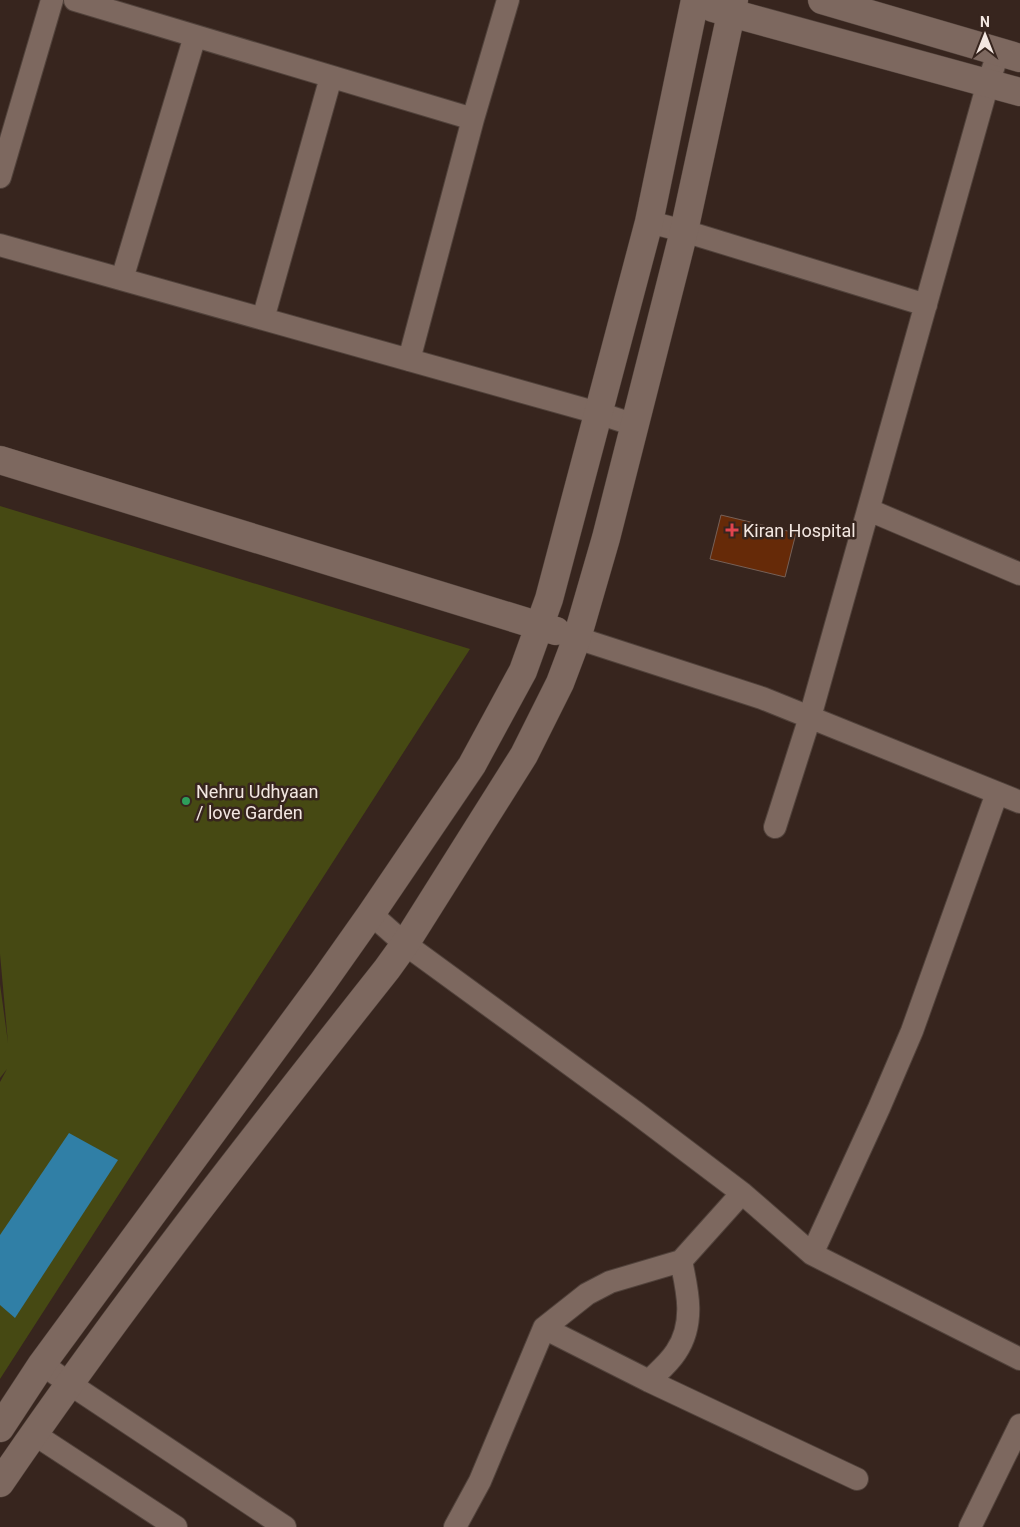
<svg xmlns="http://www.w3.org/2000/svg" width="1020" height="1527" font-family="Roboto,sans-serif">
<style>
.green{fill:#464913}
.water{fill:#307fa6}
.building{fill:#662a08;stroke:#766158}
.lines{fill:none;stroke-linecap:round;stroke-linejoin:round}
.street-casing{stroke:#51423b;stroke-width:24}
.secondary-casing{stroke:#51423b;stroke-width:29}
.street{stroke:#7d685f;stroke-width:22}
.secondary{stroke:#7d685f;stroke-width:28}
.health-dot{fill:#e0444e;stroke:#37251e;stroke-width:2}
.leisure-dot{fill:#2e9e5b;stroke:#37251e;stroke-width:2}
.labels{text-anchor:middle;dominant-baseline:central;stroke-width:5;stroke-linejoin:round;paint-order:stroke}
.poi-label{font-size:18px;fill:#f3e7e1;stroke:#37251e;text-anchor:start}
</style>
<rect width="100%" height="100%" fill="#37251e"/>
<!-- green -->
<path class="green" d="M0,506L470,649L0,1379V1082L7,1069L0,1078V984L8,1043L0,954Z"/>
<!-- water -->
<path class="water" d="M69,1133L118,1160L15,1318L0,1305V1235Z"/>
<!-- building -->
<path class="building" d="M721,515L796,533L785,577L710,559Z"/>
<g class="lines">
<!-- street casing -->
<g class="street-casing">
<path id="street" d="M75,0L473,119
M0,177L52,0
M649,222L684,231L926,305
M0,245L598,413L635,425
M122,279L195,36
M263,319L331,77
M409,360L473,119L508,0
M869,510L1020,574
M577,638L762,698L1020,802
M775,827L810,717L988,83L999,51
M371,914L405,944L635,1112L742,1193L812,1254L1020,1359
M812,1254L879,1108L912,1031L997,793
M544,1328L649,1381L857,1479
M42,1364L70,1384L285,1527
M649,1381C658,1372 669,1363 676,1352C695,1324 688,1292 681,1261
M34,1434L176,1527
M455,1527L480,1481L544,1328L587,1294L610,1282L681,1261L742,1193
M970,1527L1020,1425"/>
</g>
<!-- secondary casing -->
<g class="secondary-casing">
<path id="secondary" d="M822,0L1020,58
M713,8L1020,92
M0,460L556,631
M0,1428L42,1364L323,982L371,914L472,765L523,671L549,599L649,222L695,0
M0,1483C121,1306 254,1137 387,969L405,944L524,755L560,683L577,638L606,538L684,231L734,0"/>
</g>
<!-- street -->
<use href="#street" class="street"/>
<!-- secondary -->
<use href="#secondary" class="secondary"/>
</g>
<!-- markers -->
<path class="health-dot" d="M729.5 522.5h5v5h5v5h-5v5h-5v-5h-5v-5h5z"/>
<circle class="leisure-dot" cx="186" cy="801" r="5"/>
<g class="labels">
<!-- poi labels -->
<g class="poi-label">
<text x="743" y="530">Kiran Hospital</text>
<text x="196" y="791">Nehru Udhyaan<tspan x="196" dy="21">/ love Garden</tspan></text>
</g>
</g>
<!-- north arrow -->
<g transform="translate(985 35)" stroke="#37251e" stroke-width="4" paint-order="stroke">
<path d="M0-4L9 19L0 12L-9 19Z" fill="#f3e7e1"/>
<text y="-8" font-size="14" font-weight="bold" text-anchor="middle" fill="#f3e7e1">N</text>
</g>
</svg>
